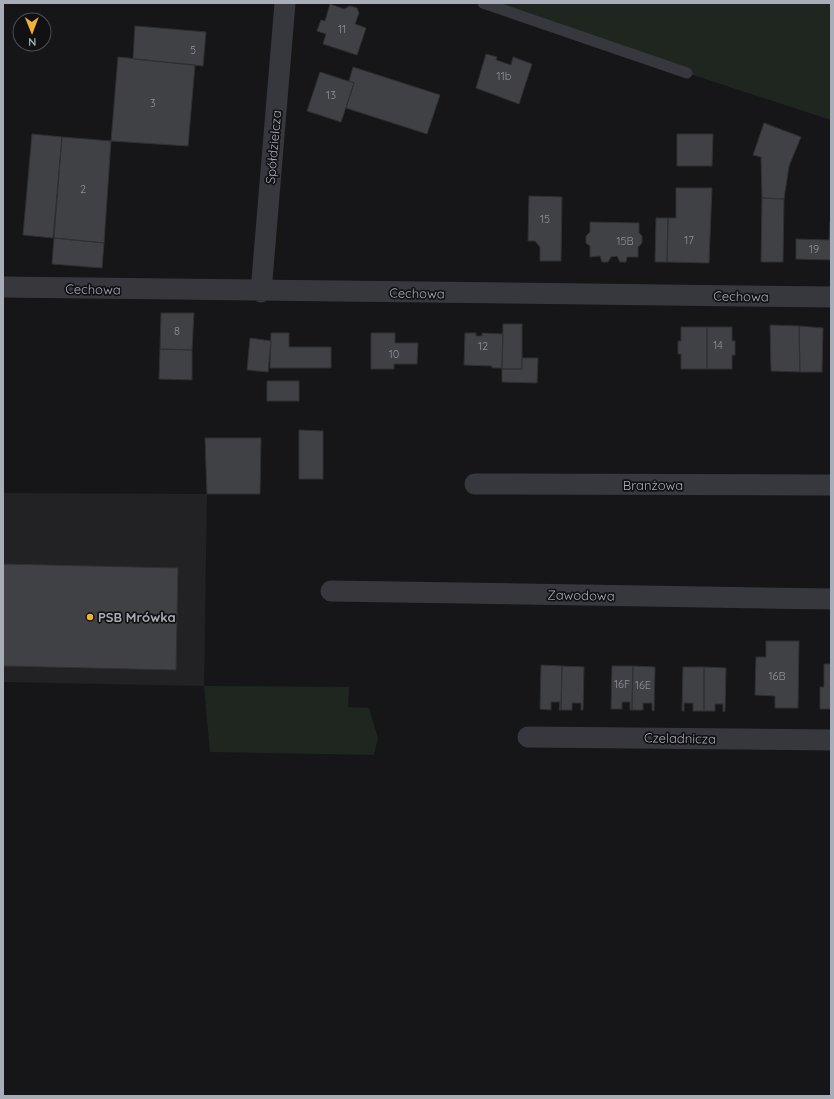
<svg xmlns="http://www.w3.org/2000/svg" width="834" height="1099" font-family="Quicksand,sans-serif">
<style>
.built{fill:#222225}
.green{fill:#1e261f}
.building{fill:#404145;stroke:#303034}
.lines{fill:none;stroke-linecap:round;stroke-linejoin:round}
.lane{stroke:#37383d;stroke-width:11}
.street{stroke:#37383d;stroke-width:21}
.poi-dot{fill:#f2b134;stroke:#111113;stroke-width:1.5}
.labels{text-anchor:middle;dominant-baseline:central;stroke-width:3.5;stroke-linejoin:round;paint-order:stroke}
.number-label{font-size:11px;fill:#8e929b}
.street-label{font-size:13px;fill:#a8adb8;stroke:#111113}
.poi-label{font-size:13px;font-weight:bold;fill:#a8adb8;stroke:#111113;text-anchor:start}
</style>
<rect width="100%" height="100%" fill="#161618"/>
<!-- built -->
<path class="built" d="M3,493L207,494L204,686L3,682Z"/>
<!-- green -->
<path class="green" d="M483,3H831V120L687,73Z
M204,686L349,687L348,707L369,708L378,738L374,755L210,752Z"/>
<!-- building -->
<path class="building" d="M330,4L344,9L350,6L357,8L359,13L355,24L366,28L357,55L323,44L326,34L317,31L321,20L325,21Z
M135,26L206,32L203,66L133,59Z
M486,54L497,57L496,60L511,65L513,57L532,64L519,104L476,88Z
M118,57L195,65L188,146L111,141Z
M353,67L440,95L427,134L346,108L354,83L349,81Z
M320,72L354,83L341,122L307,111Z
M764,123L801,137L789,166L784,199L762,198L761,157L753,155Z
M32,134L62,137L53,238L23,235Z
M677,134H713L712,166H677Z
M62,137L111,141L104,243L54,238Z
M676,188H712L709,263L667,262L668,218H676Z
M529,196L562,197L561,261H540V247L535,241H528Z
M762,198L784,199L783,262H761Z
M656,218H668L667,262H655Z
M590,222L639,223V233L642,236V243L638,247V257H627L626,262H620L617,256L611,257L608,262H602L600,256L590,257V246L586,243V236L590,232Z
M830,222H831V260L796,259V239L829,240Z
M54,238L104,243L102,268L52,264Z
M161,313H194L192,350L160,349Z
M503,324H522V369H502Z
M770,325L799,326L800,372L771,371Z
M799,326L823,328L822,372H800Z
M681,327H707V369H681V354H678V341H681Z
M707,327H732V341H735V355H732V369H707Z
M271,333H289V347H331V368H270Z
M371,333H395V343H418L417,364H394V369H371Z
M465,333H476V336H482V333L503,334L502,368H492V366L464,365Z
M250,338L271,341L268,372L247,370Z
M160,349L192,350V380L159,379Z
M522,358H538L537,383L502,382V369H522Z
M267,381H299V401H267Z
M299,430L323,431V479H299Z
M205,438H261L260,494H207Z
M3,564L178,568L176,670L3,666Z
M766,641H799L798,708H775V696L755,695L756,657H766Z
M824,664H831V709H820V687H824Z
M541,665L562,666L561,710H559L560,702H551V710L540,709Z
M562,666L584,667L583,710H581V703H572V710H561Z
M612,666H633L632,710H630V702H622V709H611Z
M633,666L655,667L654,711L652,710V703H643V710H632Z
M683,667H704V711H693V703H684V711H682Z
M704,667L726,668L725,711L723,712V704H715V711H704Z"/>
<g class="lines">
<!-- lane -->
<path class="lane" d="M483,3L687,73"/>
<!-- street -->
<path class="street" d="M3,287L831,297
M261,292L285,3
M475,484L831,485
M331,591L831,599
M528,737L831,740"/>
</g>
<!-- markers -->
<circle class="poi-dot" cx="90" cy="617" r="4"/>
<g class="labels">
<!-- number labels -->
<g class="number-label">
<text x="342" y="29">11</text>
<text x="193" y="50">5</text>
<text x="504" y="76">11b</text>
<text x="331" y="95">13</text>
<text x="153" y="103">3</text>
<text x="83" y="189">2</text>
<text x="545" y="219">15</text>
<text x="689" y="240">17</text>
<text x="625" y="241">15B</text>
<text x="814" y="249">19</text>
<text x="177" y="331">8</text>
<text x="718" y="345">14</text>
<text x="483" y="346">12</text>
<text x="394" y="354">10</text>
<text x="777" y="676">16B</text>
<text x="622" y="684">16F</text>
<text x="643" y="685">16E</text>
</g>
<!-- street labels -->
<g class="street-label">
<text transform="translate(273 147) rotate(-85)">Spółdzielcza</text>
<text transform="translate(93 289) rotate(1)">Cechowa</text>
<text transform="translate(417 293) rotate(1)">Cechowa</text>
<text transform="translate(741 296) rotate(1)">Cechowa</text>
<text x="653" y="485">Branżowa</text>
<text transform="translate(581 595) rotate(1)">Zawodowa</text>
<text transform="translate(680 738) rotate(1)">Czeladnicza</text>
</g>
<!-- poi labels -->
<g class="poi-label">
<text x="98" y="617">PSB Mrówka</text>
</g>
</g>
<!-- border -->
<rect width="834" height="1099" fill="none" stroke="#a8adb8" stroke-width="8"/>
<!-- north arrow -->
<g transform="translate(32 32) rotate(179)"><circle r="19" fill="#111113" stroke="#4d4f55"/>
<path d="M0-3L7 15L0 10L-7 15Z" fill="#f2b134"/>
<text y="-6" font-size="11" font-weight="bold" text-anchor="middle" fill="#a8adb8">N</text>
</g>
</svg>
